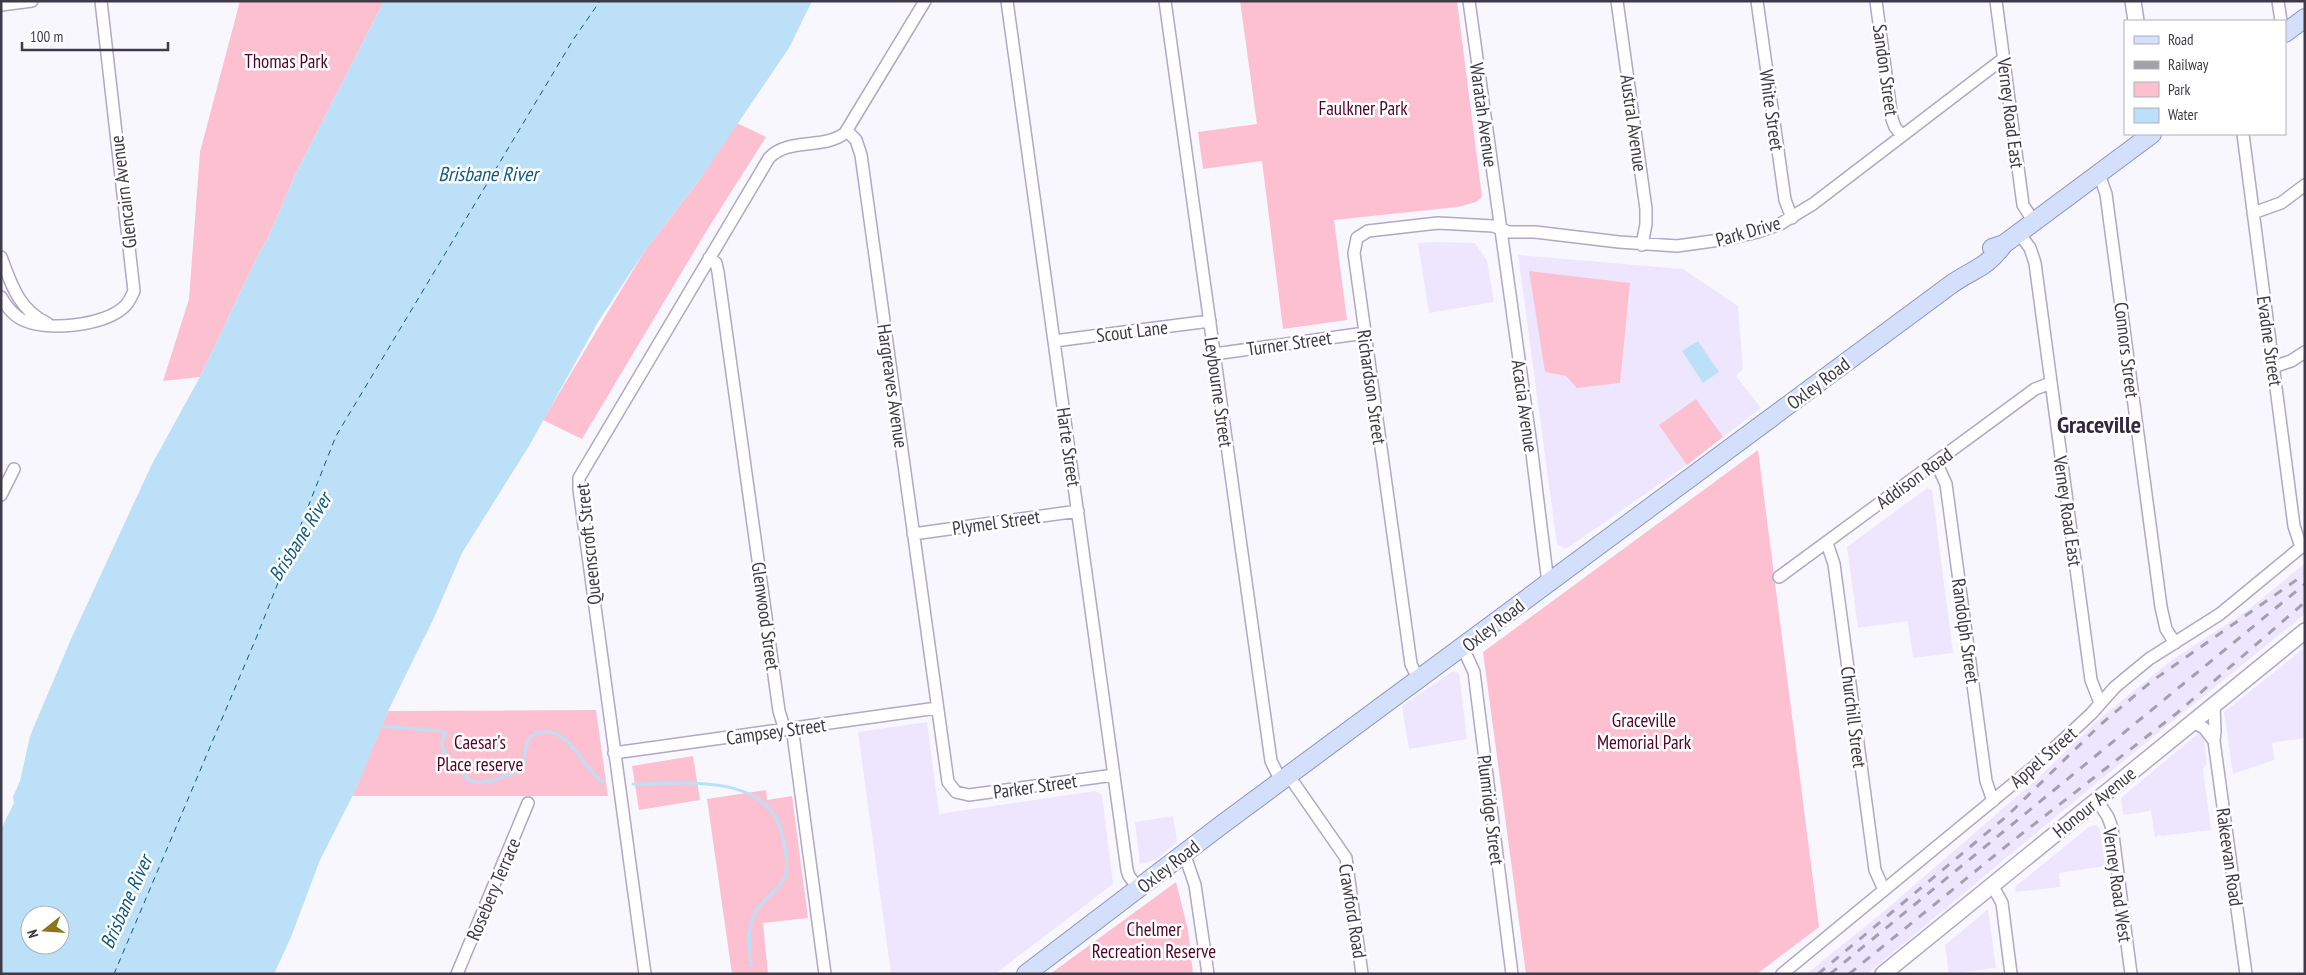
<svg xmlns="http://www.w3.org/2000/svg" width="2306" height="975" font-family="'PT Sans Narrow',sans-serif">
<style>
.built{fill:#eee6ff}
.green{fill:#fdc0d0}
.water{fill:#bce0f7;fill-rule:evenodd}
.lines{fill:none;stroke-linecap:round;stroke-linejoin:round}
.stream{stroke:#bce0f7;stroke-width:3}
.ferry{stroke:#0f597e;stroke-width:1;stroke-dasharray:6 5;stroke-linecap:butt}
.minor-casing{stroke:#b1a7c7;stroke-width:14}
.secondary-casing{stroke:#b1a7c7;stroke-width:18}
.primary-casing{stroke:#8c97ba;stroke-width:20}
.minor{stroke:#fff;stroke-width:11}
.secondary{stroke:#fff;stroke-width:15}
.primary{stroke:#d3dffb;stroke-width:18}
.rail{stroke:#a3a0aa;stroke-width:3;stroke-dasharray:9 9;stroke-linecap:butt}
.labels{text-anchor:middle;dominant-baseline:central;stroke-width:5;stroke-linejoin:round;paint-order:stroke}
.park-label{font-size:19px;fill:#540328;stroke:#fff}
.street-label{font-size:19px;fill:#3e3a48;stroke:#fff}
.water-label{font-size:20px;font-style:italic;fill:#0f597e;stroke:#fff}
.district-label{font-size:24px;font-weight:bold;fill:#302740;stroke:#fff}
</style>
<rect width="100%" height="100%" fill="#f9f7fe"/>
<!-- built -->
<path class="built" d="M1432,242L1475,243L1487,261L1494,302L1429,313L1418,243Z
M1518,255L1683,269L1738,306L1743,369L1736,376L1761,408L1687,465L1566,549L1557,544Z
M1927,488L1932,490L1953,653L1913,658L1908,621L1858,628L1847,547Z
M2305,563V614L2089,789L1867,974H1806L1882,913L2037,779L2099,719L2172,660L2248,610Z
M2303,649L2305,738L2272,743L2274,760L2233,774L2224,712Z
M1453,671L1459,673L1467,739L1409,749L1402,706Z
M927,722L939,814L1095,791L1102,795L1113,884L995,974H891L858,732Z
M2203,732L2207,764L2203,769L2211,830L2161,836L2160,834L2155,838L2151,811L2123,815L2121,798L2196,735Z
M1173,816L1177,842L1156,860L1140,864L1135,822Z
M2096,825L2100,829L2105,866L2059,873L2060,887L2016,892L2015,887L2021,882L2090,826Z
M1988,909L1996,968L1949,974L1945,945Z"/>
<!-- green -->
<path class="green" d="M240,1H384L295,175L268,238L258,255L200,377L163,381L189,299L200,152Z
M1240,1H1457L1482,197L1476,202L1458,207L1334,220L1347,320L1283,329L1262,161L1203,169L1198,132L1257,124Z
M737,123L766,137L707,230L582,439L543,420L644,252L700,179Z
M1529,271L1630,283L1620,383L1577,388L1566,376L1545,372Z
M1696,399L1723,437L1687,465L1659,425Z
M1758,450L1819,927L1757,974H1526L1483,652Z
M596,710L608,796H352L388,711Z
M693,756L700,800L639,810L632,766Z
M766,790L767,800L792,796L808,918L763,923L768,974H732L707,799Z
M1176,882L1188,930L1193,974H1050Z"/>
<!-- water -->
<path class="water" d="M384,1H812L789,48L700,179L644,252L598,322L529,446L462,553L433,620L388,711L357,787L320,860L291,937L274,974H1V829L14,803L13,797L20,781L30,736L71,639L152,464L200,377L258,255L268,238L295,175ZM30,915H60V945H30Z
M1698,341L1719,372L1703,383L1682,351Z"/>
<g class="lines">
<!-- stream -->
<path class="stream" d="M380,726L442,731L446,733L442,741C442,752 450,760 457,767C461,772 468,780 474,782C482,785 512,775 518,770C530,760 518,730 547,732C571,733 583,768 603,782
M633,784C684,784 770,771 783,838C785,850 789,864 785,876C782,885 773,893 766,899C745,919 749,939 751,966"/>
<!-- ferry -->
<path class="ferry" d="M114,974L257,636L336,436L573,40L600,1"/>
<!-- minor casing -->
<g class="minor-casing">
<path id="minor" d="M1007,1L1127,870L1129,876L1139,889
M1165,1L1271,761L1281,781
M1469,1L1531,445L1548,583
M1617,1L1646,209V224L1642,245
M1757,1L1785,200L1792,218
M1876,1L1892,119L1895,127L1902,136
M1996,1L2023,205L2034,222
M2278,1L2281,21
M1,5L32,1
M847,131L856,140L861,155L948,782L956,792L969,795L1114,775
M2243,134L2294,526L2301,547
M2099,174L2106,194L2161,607L2166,629L2175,643
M2253,213L2281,203L2305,185
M2019,233L2030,248L2035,263L2091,680L2100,703
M1,257C11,284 19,310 47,323
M709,258L716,263L718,272L779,711L783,724L793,734L825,974
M1,297C6,306 12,314 21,319C45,332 104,326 124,307C129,303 131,297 134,291L101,1
M1054,341L1210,321
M1214,354L1365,333
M2273,367L2291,361L2305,352
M1936,462L1946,484L1986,781L1993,801
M1,495L14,469
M913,534L1078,511
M1827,543L1834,564L1875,870L1884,890
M1779,577L2035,389L2051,383
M1463,648L1474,672L1512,974
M1419,681L1411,664L1354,253L1357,238L1368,231L1438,223L1493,226L1509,232H1535L1619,242L1677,246L1727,239L1758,232L1780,224L1813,204L2004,58
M2214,706L2215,731L2214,741L2246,974
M2193,722L2204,728L2214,741
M614,753L937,708
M1289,776L1346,858L1362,974
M2097,800L2108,817L2112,828L2131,974
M1184,853L1195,885L1208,974
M1992,885L2002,903L2011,974
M457,974L528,803
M645,974L579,489V478L769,158C789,137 823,150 845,133L925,1
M1782,974L2036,765L2091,714L2115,687L2149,659L2220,614L2305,544"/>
</g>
<!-- secondary casing -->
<g class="secondary-casing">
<path id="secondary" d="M2133,1L2136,21
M1883,974L2305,631"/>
</g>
<!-- primary casing -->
<g class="primary-casing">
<path id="primary" d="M2285,33L2305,18
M1992,248L2004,244L2152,134
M1026,974L1220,826L1949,286C1973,268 1984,271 2004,244"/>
</g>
<!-- minor -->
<use href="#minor" class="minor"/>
<!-- secondary -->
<use href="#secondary" class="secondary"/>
<!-- primary -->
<use href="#primary" class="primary"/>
<!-- rail -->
<path class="rail" d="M1818,974L2007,816L2100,725L2152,681L2305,574
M1830,974L2305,584
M1849,974L2010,843L2177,713L2305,602"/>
</g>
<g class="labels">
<!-- park labels -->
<g class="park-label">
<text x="286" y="61">Thomas Park</text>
<text x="1363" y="108">Faulkner Park</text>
<text x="1644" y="720">Graceville<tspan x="1644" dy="22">Memorial Park</tspan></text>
<text x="480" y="742">Caesar's<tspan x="480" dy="22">Place reserve</tspan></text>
<text x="1154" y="929">Chelmer<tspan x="1154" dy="22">Recreation Reserve</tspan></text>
</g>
<!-- street labels -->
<g class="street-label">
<text transform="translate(1886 70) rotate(82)">Sandon Street</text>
<text transform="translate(1772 110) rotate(82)">White Street</text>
<text transform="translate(2011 113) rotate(83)">Verney Road East</text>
<text transform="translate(1484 115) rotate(82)">Waratah Avenue</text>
<text transform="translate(1634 123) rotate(82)">Austral Avenue</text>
<text transform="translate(123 192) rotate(-97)">Glencairn Avenue</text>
<text transform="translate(1748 231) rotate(-16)">Park Drive</text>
<text transform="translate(1132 331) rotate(-7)">Scout Lane</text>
<text transform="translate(2270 341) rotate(82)">Evadne Street</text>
<text transform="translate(1289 343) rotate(-8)">Turner Street</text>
<text transform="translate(2127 350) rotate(83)">Connors Street</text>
<text transform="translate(1818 383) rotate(-37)">Oxley Road</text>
<text transform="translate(893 386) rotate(82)">Hargreaves Avenue</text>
<text transform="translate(1372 387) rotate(82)">Richardson Street</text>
<text transform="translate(1219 392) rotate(82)">Leybourne Street</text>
<text transform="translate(1525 406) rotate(82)">Acacia Avenue</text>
<text transform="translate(1069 447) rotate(82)">Harte Street</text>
<text transform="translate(1914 478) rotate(-36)">Addison Road</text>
<text transform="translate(2068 511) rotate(82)">Verney Road East</text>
<text transform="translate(996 522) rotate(-8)">Plymel Street</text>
<text transform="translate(588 544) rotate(-96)">Queenscroft Street</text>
<text transform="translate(766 616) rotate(82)">Glenwood Street</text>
<text transform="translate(1493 625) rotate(-38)">Oxley Road</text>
<text transform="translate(1966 631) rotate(82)">Randolph Street</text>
<text transform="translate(1854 717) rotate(83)">Churchill Street</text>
<text transform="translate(776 731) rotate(-8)">Campsey Street</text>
<text transform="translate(2043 757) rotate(-41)">Appel Street</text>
<text transform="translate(1035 786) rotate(-8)">Parker Street</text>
<text transform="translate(2094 802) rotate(-39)">Honour Avenue</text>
<text transform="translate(1491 810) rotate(83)">Plumridge Street</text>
<text transform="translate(2230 857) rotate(82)">Rakeevan Road</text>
<text transform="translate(1168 866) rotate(-38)">Oxley Road</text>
<text transform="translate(2118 885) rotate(82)">Verney Road West</text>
<text transform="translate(493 889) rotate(-67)">Rosebery Terrace</text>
<text transform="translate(1353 911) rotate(81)">Crawford Road</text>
</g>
<!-- water labels -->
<g class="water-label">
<text x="488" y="174">Brisbane River</text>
<text transform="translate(300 537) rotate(-58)">Brisbane River</text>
<text transform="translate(126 902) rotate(-66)">Brisbane River</text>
</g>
<!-- district labels -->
<g class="district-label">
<text x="2099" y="424">Graceville</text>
</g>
</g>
<!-- border -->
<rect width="2306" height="975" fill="none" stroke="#3e3a48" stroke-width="5"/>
<!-- legend -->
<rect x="2124" y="20" width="162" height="115" fill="#ffffff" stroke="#b2b0b6"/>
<rect x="2134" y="36" width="25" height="8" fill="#d3dffb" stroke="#b2b0b6"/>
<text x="2168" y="45" font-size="15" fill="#3e3a48">Road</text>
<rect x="2134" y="61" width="25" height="8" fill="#a3a0aa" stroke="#b2b0b6"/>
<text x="2168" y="70" font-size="15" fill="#3e3a48">Railway</text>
<rect x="2134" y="82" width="25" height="15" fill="#fdc0d0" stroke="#b2b0b6"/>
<text x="2168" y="95" font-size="15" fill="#3e3a48">Park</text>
<rect x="2134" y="108" width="25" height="15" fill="#bce0f7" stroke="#b2b0b6"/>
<text x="2168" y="120" font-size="15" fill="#3e3a48">Water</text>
<!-- north arrow -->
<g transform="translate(45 930) rotate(253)"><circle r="24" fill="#ffffff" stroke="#b2b0b6"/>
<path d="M0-4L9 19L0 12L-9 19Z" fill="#8c761b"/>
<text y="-8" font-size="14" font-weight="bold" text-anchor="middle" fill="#3e3a48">N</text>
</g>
<!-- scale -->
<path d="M22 42v8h146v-8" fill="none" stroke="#3e3a48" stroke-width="2.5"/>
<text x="30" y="42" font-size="15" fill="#3e3a48" stroke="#ffffff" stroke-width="4" paint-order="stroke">100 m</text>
</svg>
